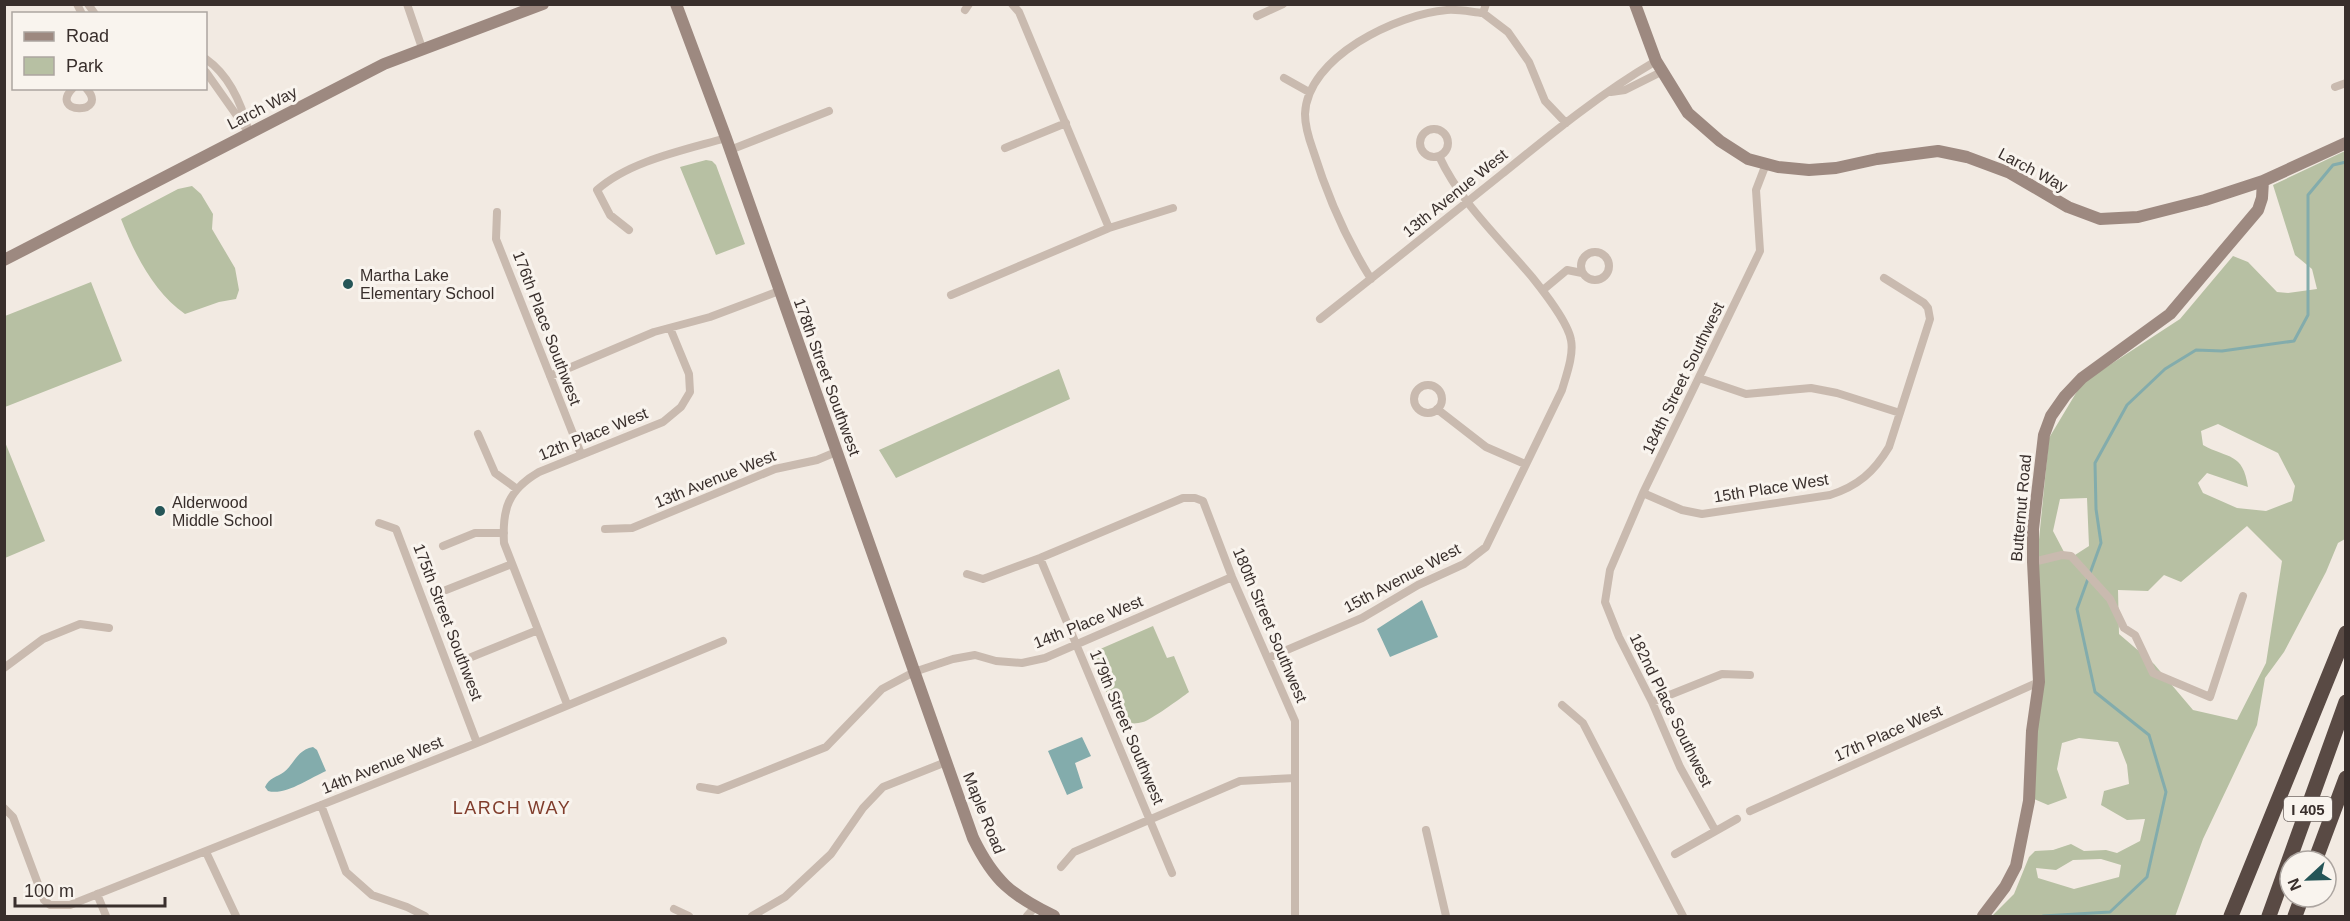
<svg xmlns="http://www.w3.org/2000/svg" width="2350" height="921" font-family="Helvetica,sans-serif">
<style>
.green{fill:#b7c0a3;fill-rule:evenodd}
.water{fill:#83acac}
.lines{fill:none;stroke-linecap:round;stroke-linejoin:round}
.stream{stroke:#83acac;stroke-width:3}
.street{stroke:#c9baaf;stroke-width:8}
.secondary{stroke:#9d8980;stroke-width:12}
.highway{stroke:#594a44;stroke-width:15}
.poi-dot{fill:#255557;stroke:#f9f4ee;stroke-width:2}
.labels{text-anchor:middle;dominant-baseline:central;stroke-width:6;stroke-linejoin:round;paint-order:stroke}
.shield{fill:#f9f4ee;stroke:#736a66;stroke-width:1.5}
.shield-label{font-size:15px;font-weight:bold;fill:#392f2c}
.street-label{font-size:16px;fill:#392f2c;stroke:#f9f4ee}
.poi-label{font-size:16px;fill:#392f2c;stroke:#f9f4ee;text-anchor:start}
.neighbourhood-label{font-size:18px;letter-spacing:1.5px;fill:#803d2c;stroke:#f9f4ee}
</style>
<rect width="100%" height="100%" fill="#f2eae2"/>
<!-- green -->
<path class="green" d="M2345,151V539L2338,543L2326,572L2284,652L2265,678L2257,725L2203,839L2176,914L2175,916H1992L2014,894L2029,857L2035,851L2053,850L2071,844L2084,851L2106,850L2117,853L2140,841L2145,819L2127,820L2101,805L2104,791L2129,784L2127,765L2118,742L2079,738L2062,743L2057,769L2067,798L2048,805L2034,799L2036,570L2049,438L2082,383L2180,319L2233,256L2248,262L2277,292L2288,293L2317,289L2312,269L2295,255L2273,185ZM2218,424L2278,453L2295,486L2292,501L2266,511L2237,508L2203,493L2198,483L2207,473L2248,487C2243,452 2228,459 2203,445L2201,431ZM2087,498L2089,546L2075,555L2064,552L2053,531L2060,499ZM2247,526L2282,561L2266,663L2237,720L2193,710L2154,664L2119,634L2118,590L2148,591L2164,575L2181,582ZM2101,859L2121,865L2119,877L2074,889L2038,878L2036,868L2056,870L2073,860Z
M706,160L712,161L716,165L745,244L716,255L680,167Z
M192,186L201,194L213,214L212,229L235,268L239,290L236,299L219,302L185,314C154,293 134,253 121,219L178,189Z
M91,282L122,361L5,407V316Z
M1059,369L1070,399L896,478L879,450Z
M5,442L45,541L5,558L4,442Z
M1153,626L1167,658L1174,656L1189,692C1181,698 1151,720 1143,722C1137,724 1130,723 1124,724L1117,720L1093,658L1098,650Z"/>
<!-- water -->
<path class="water" d="M1422,600L1438,637L1390,657L1377,629Z
M1082,737L1091,756L1075,763L1083,788L1067,795L1048,751Z
M313,747L317,750L326,771C310,778 285,796 268,791L265,787C269,778 277,777 284,772C295,763 297,750 313,747Z"/>
<g class="lines">
<!-- stream -->
<path class="stream" d="M2043,916L2110,912L2147,877L2166,792L2149,735L2095,692L2077,609L2101,543L2096,509L2095,463L2127,405L2165,369L2196,350L2222,351L2294,341L2308,315V195L2333,165L2346,162"/>
<!-- street -->
<path class="street" d="M77,4L82,14
M88,4L95,14
M407,4L422,48
M1012,4L1019,12L1109,228
M1486,4L1483,13L1508,32L1529,62L1545,101L1566,123
M965,10L969,4
M1257,16L1283,4
M206,59C230,76 242,104 249,133
M206,72L247,130
M1284,78L1309,92
M2335,87L2346,83
M73,88C47,114 111,116 86,88
M1611,92L1625,90L1661,72
M1420 143a14 14 0 1 1 28 0a14 14 0 1 1-28 0Z
M1005,148L1066,123
M730,150L829,111
M497,212L496,239L581,454
M629,230L610,215L597,190C629,161 685,150 726,138
M1581 266a14 14 0 1 1 28 0a14 14 0 1 1-28 0Z
M1371,279C1346,239 1327,195 1313,150C1309,139 1305,126 1305,114C1307,57 1397,14 1447,10C1458,9 1472,12 1483,13
M1543,290L1567,270L1582,273
M951,295L1109,228L1173,208
M1320,319C1381,271 1441,223 1502,174C1551,134 1601,93 1656,61
M550,376L654,332L710,317L779,291
M1699,378L1746,394L1811,388L1837,393L1900,413
M1414 399a14 14 0 1 1 28 0a14 14 0 1 1-28 0Z
M1437,409L1486,447L1525,464
M478,434L495,473L517,489
M1643,493L1682,510L1702,514L1830,495C1858,486 1874,472 1889,447L1930,319L1928,308L1924,303L1884,278
M379,523L396,529L477,743
M605,529L632,528L775,469L817,460L836,452
M443,546L475,533H504
M1040,558L1172,873
M2033,562L2062,555L2071,556L2110,599L2124,628L2135,635L2153,673L2210,697L2243,596
M967,574L983,579L1040,558L1183,498H1195L1203,501L1232,577L1295,721V916
M446,590L512,564
M469,658L538,630
M1268,658L1362,618L1418,585L1464,564L1486,547L1562,390C1566,376 1574,355 1571,340C1568,322 1544,292 1532,277C1500,239 1460,202 1439,156
M4,668L43,639L80,624L109,628
M1652,702L1722,674L1750,675
M567,704L504,543C502,509 508,490 539,472L663,422L681,407L690,392L689,374L670,328
M1562,705L1583,723L1683,916
M700,787L718,790L826,747L882,689L914,672L953,659L975,655L996,661L1022,663L1045,658L1232,577
M321,805L346,872L372,895L407,907L425,916
M4,808L13,817L44,900L50,905H70L477,743L723,641
M1750,811L2039,682
M1426,830L1446,916
M1715,830L1680,767L1652,702L1619,637L1605,602L1610,570L1643,493L1760,251L1756,190L1766,164
M206,852L236,916
M1675,854L1737,819
M1061,867L1074,852L1240,781L1295,778
M97,894L106,916
M674,909L689,916
M752,916L785,897L831,854L863,808L883,787L946,762
M1027,916L1035,907"/>
<!-- secondary -->
<path class="secondary" d="M676,4L726,138L973,838C994,881 1011,895 1054,916
M1635,4L1656,61L1688,113L1720,141L1748,159L1778,167L1809,170L1836,168L1877,159L1938,151L1967,157L2010,173L2068,207L2100,219L2138,217L2205,200L2263,181L2346,143
M4,260L384,64L543,4
M1983,916L2005,887L2016,866L2029,801L2032,731L2039,682L2033,562V529L2044,435L2051,416L2065,396L2082,378L2170,314L2258,210L2262,198L2263,181"/>
<!-- highway -->
<path class="highway" d="M2315,861L2346,778
M2231,916L2346,633
M2269,916L2346,702
M2295,916L2302,897"/>
</g>
<!-- markers -->
<g class="poi-dot">
<circle cx="348" cy="284" r="6"/>
<circle cx="160" cy="511" r="6"/>
</g>
<g class="labels">
<!-- shield labels -->
<rect class="shield" x="2284" y="797" width="48" height="24" rx="4.5"/>
<g class="shield-label">
<text x="2308" y="809">I 405</text>
</g>
<!-- street labels -->
<g class="street-label">
<text transform="translate(262 108) rotate(-27)">Larch Way</text>
<text transform="translate(2033 170) rotate(28)">Larch Way</text>
<text transform="translate(1455 193) rotate(-39)">13th Avenue West</text>
<text transform="translate(547 328) rotate(69)">176th Place Southwest</text>
<text transform="translate(827 377) rotate(70)">178th Street Southwest</text>
<text transform="translate(1683 378) rotate(-64)">184th Street Southwest</text>
<text transform="translate(593 434) rotate(-22)">12th Place West</text>
<text transform="translate(715 479) rotate(-22)">13th Avenue West</text>
<text transform="translate(1771 488) rotate(-9)">15th Place West</text>
<text transform="translate(2021 508) rotate(-85)">Butternut Road</text>
<text transform="translate(1402 578) rotate(-28)">15th Avenue West</text>
<text transform="translate(448 622) rotate(69)">175th Street Southwest</text>
<text transform="translate(1088 622) rotate(-22)">14th Place West</text>
<text transform="translate(1270 625) rotate(67)">180th Street Southwest</text>
<text transform="translate(1671 710) rotate(64)">182nd Place Southwest</text>
<text transform="translate(1127 727) rotate(67)">179th Street Southwest</text>
<text transform="translate(1888 733) rotate(-24)">17th Place West</text>
<text transform="translate(382 765) rotate(-22)">14th Avenue West</text>
<text transform="translate(984 813) rotate(68)">Maple Road</text>
</g>
<!-- poi labels -->
<g class="poi-label">
<text x="360" y="275">Martha Lake<tspan x="360" dy="18">Elementary School</tspan></text>
<text x="172" y="502">Alderwood<tspan x="172" dy="18">Middle School</tspan></text>
</g>
<!-- neighbourhood labels -->
<g class="neighbourhood-label">
<text x="512" y="808">LARCH WAY</text>
</g>
</g>
<!-- border -->
<rect width="2350" height="921" fill="none" stroke="#392f2c" stroke-width="12"/>
<!-- legend -->
<rect x="12" y="12" width="195" height="78" fill="#f9f4ee" stroke="#aca5a0" stroke-width="1.5"/>
<rect x="24" y="32" width="30" height="9" fill="#9d8980" stroke="#aca5a0" stroke-width="1.5"/>
<text x="66" y="42" font-size="18" fill="#392f2c">Road</text>
<rect x="24" y="57" width="30" height="18" fill="#b7c0a3" stroke="#aca5a0" stroke-width="1.5"/>
<text x="66" y="72" font-size="18" fill="#392f2c">Park</text>
<!-- north arrow -->
<g transform="translate(2308 879) rotate(248)"><circle r="28" fill="#f9f4ee" stroke="#aca5a0" stroke-width="1.5"/>
<path d="M0-4.5L10 22L0 15L-10 22Z" fill="#255557"/>
<text y="-9" font-size="16" font-weight="bold" text-anchor="middle" fill="#392f2c">N</text>
</g>
<!-- scale -->
<path d="M15 897v9h150v-9" fill="none" stroke="#392f2c" stroke-width="3"/>
<text x="24" y="897" font-size="18" fill="#392f2c" stroke="#f9f4ee" stroke-width="4.5" paint-order="stroke">100 m</text>
</svg>
